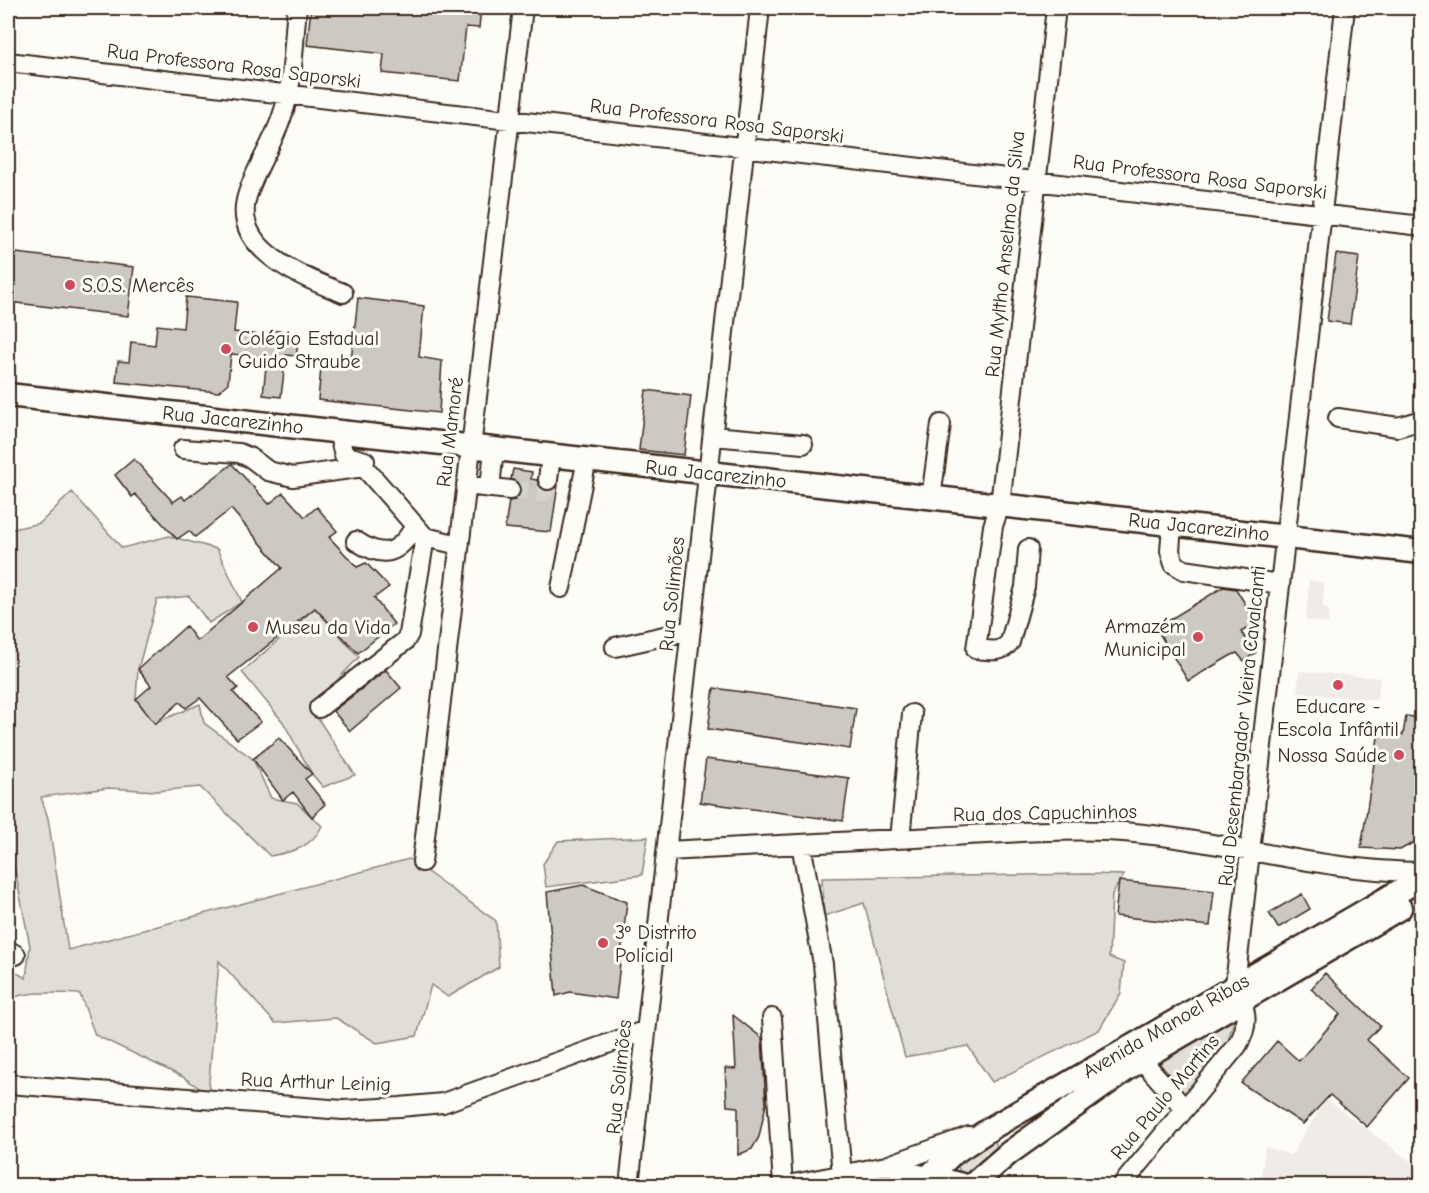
<svg xmlns="http://www.w3.org/2000/svg" width="1429" height="1193" font-family="'Comic Neue',sans-serif">
<style>
.built{fill:#efece7}
.green{fill:#e1ded7;stroke:#8e847a;stroke-width:1.5}
.building{fill:#cdc8c2;stroke:#3b2a1e;stroke-width:1.5}
.lines{fill:none;stroke-linecap:round;stroke-linejoin:round}
.minor-tunnel{stroke:#d6d2cc;stroke-width:18;stroke-dasharray:18 9;stroke-linecap:butt}
.minor-casing{stroke:#3b2a1e;stroke-width:22}
.major-casing{stroke:#3b2a1e;stroke-width:27}
.minor{stroke:#fdfcf7;stroke-width:18}
.major{stroke:#fdfcf7;stroke-width:22}
.poi-dot{fill:#d1495b;stroke:#fdfcf7;stroke-width:2}
.labels{text-anchor:middle;dominant-baseline:central;stroke-width:6;stroke-linejoin:round;paint-order:stroke}
.street-label{font-size:20px;fill:#3b2a1e;stroke:#fdfcf7}
.poi-label{font-size:20px;fill:#3b2a1e;stroke:#fdfcf7;text-anchor:start}
</style>
<rect width="100%" height="100%" fill="#fdfcf7"/>
<filter id="ink" filterUnits="userSpaceOnUse"><feTurbulence type="fractalNoise" baseFrequency=".0167" numOctaves="2"/><feDisplacementMap in="SourceGraphic" scale="12" xChannelSelector="R" yChannelSelector="G"/><feConvolveMatrix kernelMatrix="1 2 1 2 8 2 1 2 1" color-interpolation-filters="sRGB"/></filter>
<g filter="url(#ink)">
<!-- built -->
<path class="built" d="M1309,580L1324,583L1323,606L1329,610L1328,624L1306,620Z
M1299,671L1380,678L1377,700L1297,693Z
M1326,1099L1421,1169L1420,1185L1260,1186L1265,1147L1291,1155Z"/>
<!-- green -->
<path class="green" d="M72,492L122,548L169,536L217,549L242,602L209,623L189,596L157,600L138,669L136,699L155,723L200,704L204,723L253,759L271,798L297,803L322,826C311,848 293,852 270,856L200,787L156,791L108,788L41,797L48,818L68,950L409,859L496,921L499,967L448,997L431,985L417,1036L377,1043L336,1018L275,1023L219,961L208,1094L183,1077L95,1035L80,994C61,993 22,990 8,1001V968L26,978L30,946L8,835V530L40,523Z
M315,608L359,657L311,708L355,775L323,787L312,774L283,722L242,672Z
M648,837L642,875L546,887L543,864L558,841Z
M1087,874L1124,875L1112,894L1109,957L1124,963L1121,993L1099,1030L992,1082L968,1046L905,1057L864,903L824,916L822,878Z
M1234,1020L1227,1044L1185,1095L1158,1061Z
M994,1138L998,1150L966,1175L959,1170L957,1164L959,1159Z"/>
<!-- building -->
<path class="building" d="M311,8H481L479,28L466,27L460,81L382,73L384,54L307,45Z
M8,252L134,267L128,316L8,302Z
M1336,254L1359,257L1350,324L1327,321Z
M186,297L237,302L234,332L269,336L270,330L288,332L287,343L298,344L296,356L286,355L281,397L263,395L267,357L231,354L228,383L218,392L116,382L118,361L129,362L131,342L155,345L157,325L183,328Z
M358,298L424,306L419,357L442,361L439,413L318,400L322,357L351,361Z
M646,390L691,396L684,455L639,450Z
M134,459L173,502L182,496L185,500L232,464L269,504L283,493L305,517L317,507L337,531L329,537L357,567L366,563L389,587L374,598L394,624L358,653L315,608L228,677L238,688L233,692L261,722L237,739L200,698L186,708L180,702L155,724L136,699L151,686L138,669L186,626L197,641L282,568L231,509L195,537L189,531L177,539L135,494L132,497L115,475Z
M513,469L532,472L531,479L537,480L541,489L546,491L553,490L558,485L551,532L505,528L509,501L515,500L521,492L520,485L511,479Z
M1223,587L1236,589L1257,623L1241,632L1256,652L1244,661L1237,653L1230,656L1188,681L1156,628Z
M386,670L401,688L350,731L333,711Z
M714,688L856,708L850,749L708,729Z
M1406,716L1422,718V838L1400,850L1361,848L1379,731L1403,735Z
M279,738L312,774L305,779L325,804L312,817L293,792L283,800L253,759Z
M706,759L849,778L843,821L700,802Z
M1119,881L1214,891L1210,926L1115,916Z
M583,885L627,902L616,999L570,992L556,996L547,892Z
M1302,894L1310,909L1278,928L1269,913Z
M1325,973L1380,1026L1367,1040L1409,1078L1367,1127L1330,1095L1303,1124L1241,1083L1277,1041L1299,1061L1340,1014L1311,989Z
M733,1015L762,1038L766,1104L759,1137L752,1149L738,1155V1107L727,1106L725,1068L736,1069Z"/>
<g class="lines">
<!-- minor-tunnel -->
<path class="minor-tunnel" d="M510,490L542,493L546,490L548,480"/>
<!-- minor casing -->
<g class="minor-casing">
<path id="minor" d="M297,8C293,43 294,83 282,116C273,145 253,171 246,200C234,252 306,278 343,293
M8,62L1422,226
M1338,418L1398,427L1422,420
M338,432L344,455L365,461L364,467L425,537
M713,436L803,444
M183,449L239,453L251,458L268,471L293,477L364,467
M548,480L551,455
M466,485L510,490
M490,488L494,449
M931,498L941,424
M1172,524L1170,551L1174,564L1184,570L1280,584
M356,541C384,559 398,555 415,526
M1028,549L1025,587L1010,642C1001,654 990,650 976,649L993,526L1000,505L1056,8
M561,588L587,459
M615,647L691,630
M319,708L405,641L409,634L425,537L459,545
M900,839L912,714
M801,844L823,964L842,1175
M667,851C756,847 845,842 934,837C991,834 1049,829 1107,831C1213,836 1315,872 1422,872
M422,862L523,8
M8,950L16,955
M772,1018L783,1186
M1141,1059L1184,1108
M8,1084L343,1110L400,1107L443,1103L646,1030
M886,1166L927,1176
M629,1186L760,8
M783,1186L886,1166L969,1136
M1121,1186L1237,1046C1251,1024 1246,1008 1235,985L1345,8"/>
</g>
<!-- major casing -->
<g class="major-casing">
<path id="major" d="M8,395L1422,552
M927,1176L966,1186
M919,1186L952,1154L993,1127L1422,878
M971,1186L1009,1153L1141,1059L1400,908"/>
</g>
<!-- minor -->
<use href="#minor" class="minor"/>
<!-- major -->
<use href="#major" class="major"/>
</g>
</g>
<!-- markers -->
<g class="poi-dot">
<circle cx="70" cy="285" r="6"/>
<circle cx="226" cy="349" r="6"/>
<circle cx="253" cy="627" r="6"/>
<circle cx="1198" cy="637" r="6"/>
<circle cx="1338" cy="685" r="6"/>
<circle cx="1399" cy="755" r="6"/>
<circle cx="603" cy="943" r="6"/>
</g>
<g class="labels">
<!-- street labels -->
<g class="street-label">
<text transform="translate(234 66) rotate(7)">Rua Professora Rosa Saporski</text>
<text transform="translate(717 121) rotate(7)">Rua Professora Rosa Saporski</text>
<text transform="translate(1200 177) rotate(7)">Rua Professora Rosa Saporski</text>
<text transform="translate(1005 254) rotate(-84)">Rua Myltho Anselmo da Silva</text>
<text transform="translate(233 420) rotate(6)">Rua Jacarezinho</text>
<text transform="translate(450 432) rotate(-83)">Rua Mamoré</text>
<text transform="translate(716 474) rotate(6)">Rua Jacarezinho</text>
<text transform="translate(1199 527) rotate(6)">Rua Jacarezinho</text>
<text transform="translate(672 594) rotate(-84)">Rua Solimões</text>
<text transform="translate(1242 726) rotate(-84)">Rua Desembargador Vieira Cavalcanti</text>
<text transform="translate(1045 813) rotate(-1)">Rua dos Capuchinhos</text>
<text transform="translate(1166 1026) rotate(-30)">Avenida Manoel Ribas</text>
<text transform="translate(619 1077) rotate(-84)">Rua Solimões</text>
<text transform="translate(316 1082) rotate(2)">Rua Arthur Leinig</text>
<text transform="translate(1165 1097) rotate(-50)">Rua Paulo Martins</text>
</g>
<!-- poi labels -->
<g class="poi-label">
<text x="82" y="285">S.O.S. Mercês</text>
<text x="238" y="338">Colégio Estadual<tspan x="238" dy="23">Guido Straube</tspan></text>
<text x="1186" y="626" text-anchor="end">Armazém<tspan x="1186" dy="23">Municipal</tspan></text>
<text x="265" y="627">Museu da Vida</text>
<text x="1338" y="706" text-anchor="middle">Educare -<tspan x="1338" dy="23">Escola Infântil</tspan></text>
<text x="1387" y="755" text-anchor="end">Nossa Saúde</text>
<text x="615" y="932">3º Distrito<tspan x="615" dy="23">Policial</tspan></text>
</g>
</g>
<!-- margin -->
<rect width="1429" height="1193" fill="none" stroke="#fdfcf7" stroke-width="30"/>
<rect x="15" y="15" width="1399" height="1163" fill="none" stroke="#3b2a1e" stroke-width="2" filter="url(#ink)"/>
</svg>
